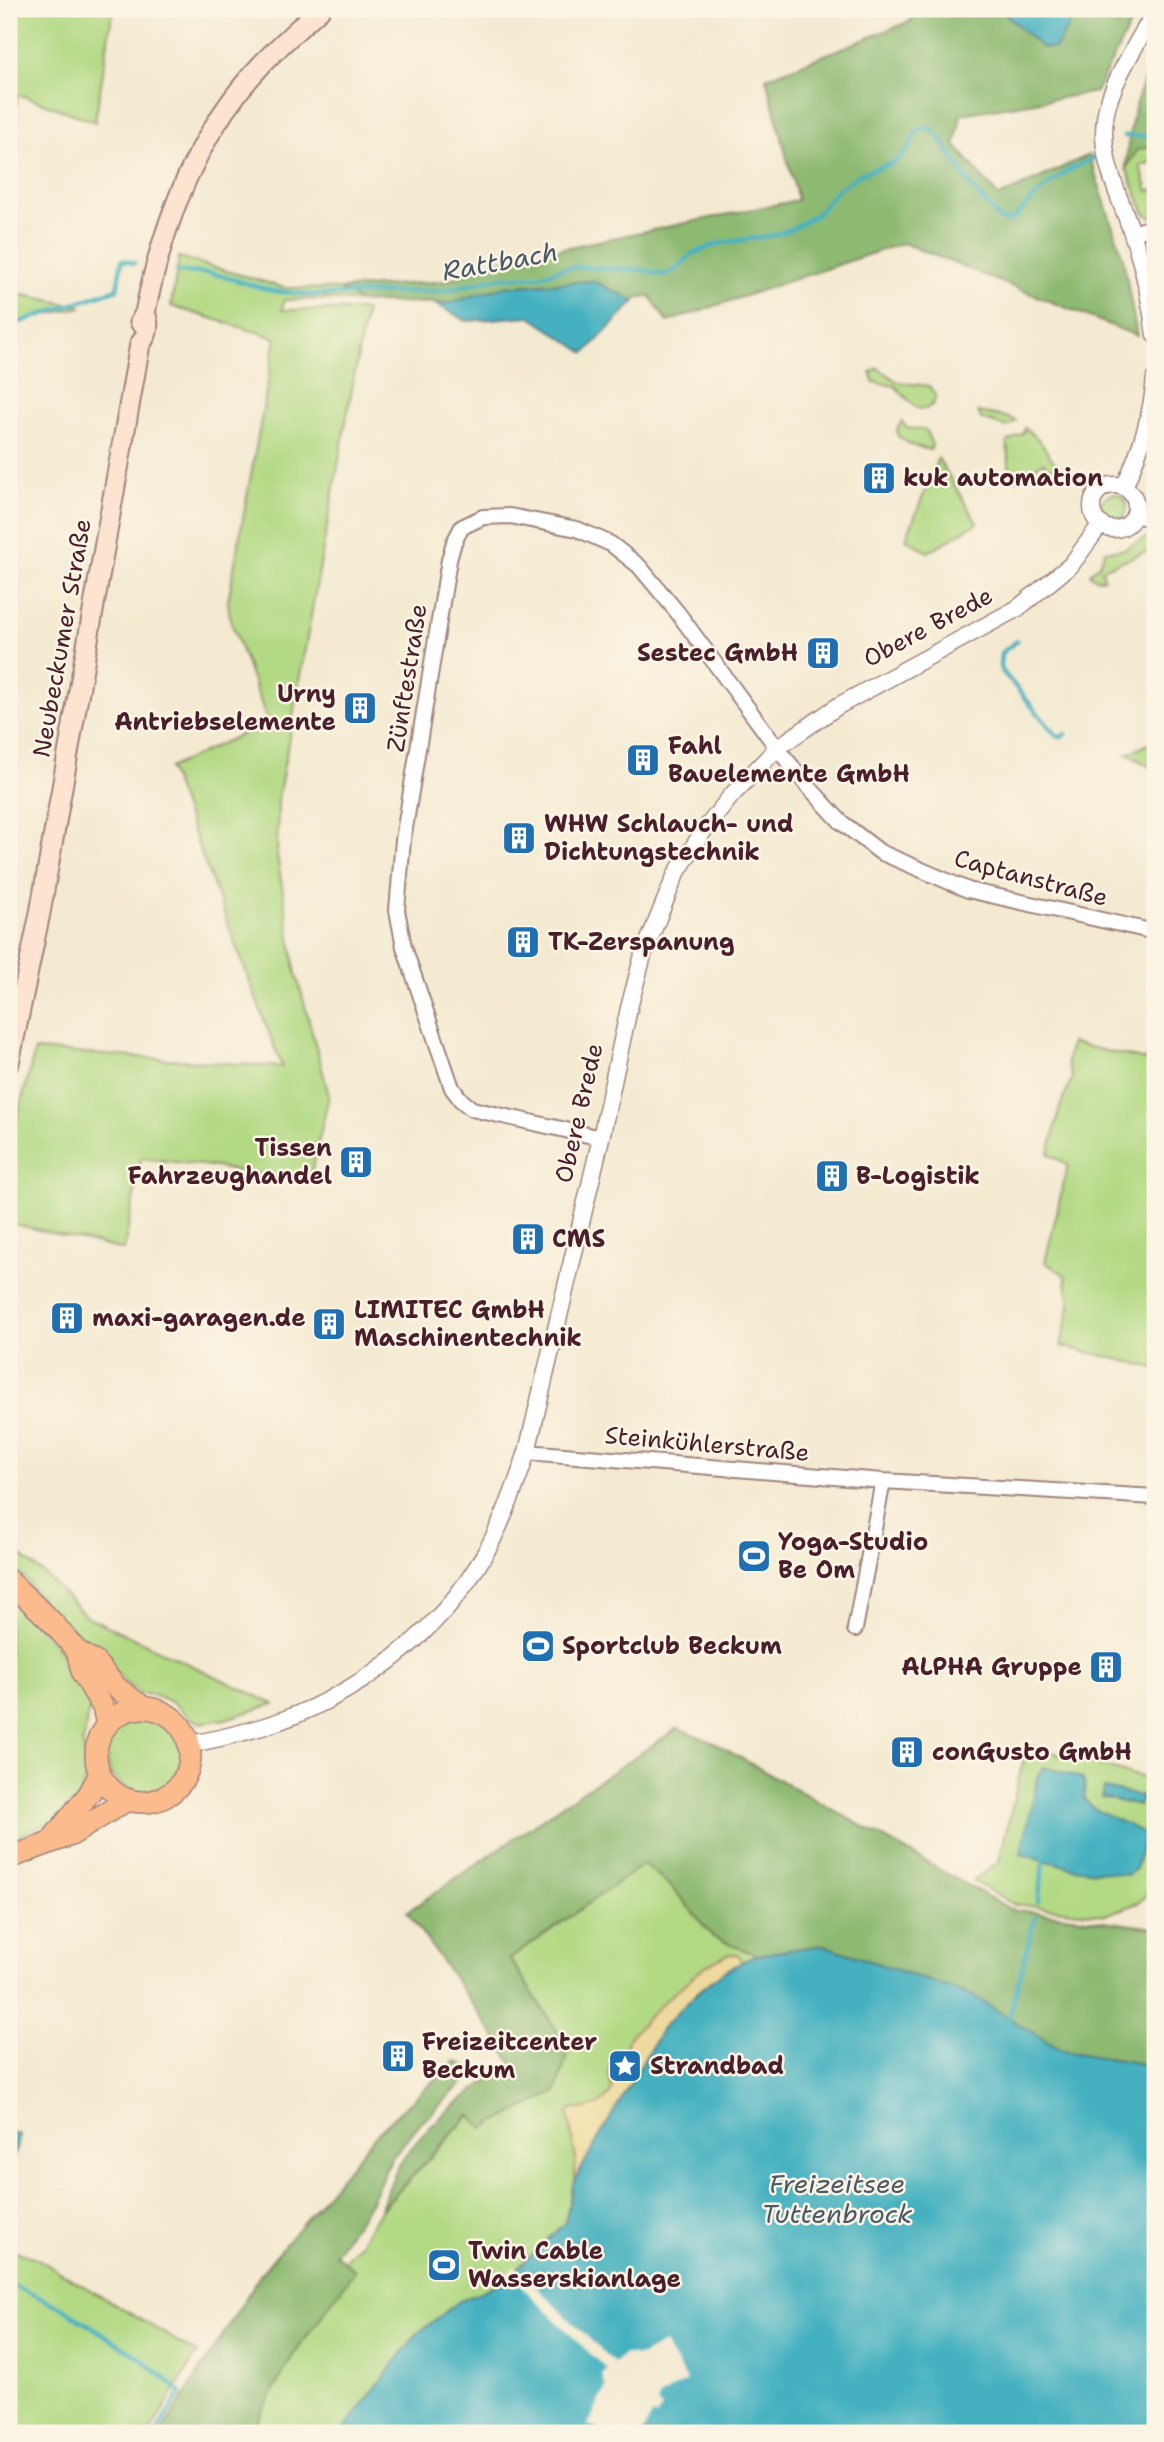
<svg xmlns="http://www.w3.org/2000/svg" width="1164" height="2442" font-family="'Shantell Sans',sans-serif">
<style>
.green{fill:#b2d983;stroke:#7e7c57;stroke-width:2}
.forest{fill:#8db971;stroke:#6c6c4e;stroke-width:2}
.sand{fill:#eeda9e;stroke:#9c7c64;stroke-width:2}
.water{fill:#44b1c0;stroke:#476876;stroke-width:2}
.pier{fill:#f4ead1}
.lines{fill:none;stroke-linecap:round;stroke-linejoin:round}
.stream{stroke:#44b1c0;stroke-width:4.5}
.minor-casing{stroke:#9f847e;stroke-width:18}
.tertiary-casing{stroke:#9f847e;stroke-width:19}
.secondary-casing{stroke:#9f847e;stroke-width:23}
.primary-casing{stroke:#9f847e;stroke-width:24}
.minor{stroke:#fff;stroke-width:14}
.tertiary{stroke:#fff;stroke-width:16}
.secondary{stroke:#fde4d1;stroke-width:19}
.primary{stroke:#fbbb8c;stroke-width:21}
.labels{text-anchor:middle;dominant-baseline:central;stroke-width:5;stroke-linejoin:round;paint-order:stroke}
.poi-label{font-size:24px;font-weight:bold;fill:#4a1f2b;stroke:#fcf5e5;text-anchor:start}
.street-label{font-size:24px;fill:#4a1f2b;stroke:#fcf5e5}
.water-label{font-size:26px;font-style:italic;fill:#485967;stroke:#fcf5e5}
</style>
<rect width="100%" height="100%" fill="#fcf5e5"/>
<filter id="ink" filterUnits="userSpaceOnUse"><feTurbulence type="fractalNoise" baseFrequency=".0143" numOctaves="2"/><feDisplacementMap in="SourceGraphic" scale="14" xChannelSelector="R" yChannelSelector="G"/><feConvolveMatrix kernelMatrix="1 2 1 2 8 2 1 2 1" color-interpolation-filters="sRGB"/></filter>
<filter id="wash" filterUnits="userSpaceOnUse"><feTurbulence type="fractalNoise" baseFrequency=".00686" numOctaves="4" result="noise"/><feDisplacementMap in="SourceGraphic" scale="28" xChannelSelector="R" yChannelSelector="G"/><feGaussianBlur stdDeviation="1.57" result="paint"/><feColorMatrix in="noise" values="0 0 0 0 0 0 0 0 0 0 0 0 0 0 0 0 0 1.4 0 .05"/><feComposite in="paint" operator="in"/></filter>
<g filter="url(#wash)">
<rect width="100%" height="100%" fill="#f4ead1"/>
<!-- green -->
<path class="green" d="M10,9H113L95,122L18,94L9,137Z
M1155,145V161L1140,166L1148,191L1155,189V217L1153,218L1145,214L1126,168L1137,150Z
M179,257L285,288L340,289L361,302L328,299L284,300L282,310H366L278,799L277,855L295,969L329,1095L309,1184L210,1166L141,1158L124,1250L9,1223V1149L35,1050L282,1067L169,768L268,722L230,619L228,601L276,338L171,306Z
M9,292L82,307L9,323Z
M878,368L898,382L929,386L936,396L933,404L926,409L916,408L895,386L873,382L871,372Z
M978,412L1006,417L1016,421L1007,427L981,419Z
M902,422L907,428L926,430L932,446L930,450L911,445L898,436L897,429Z
M1025,428L1039,440L1057,466L1049,470L1043,462L1017,480L1009,466L1007,442L1023,433Z
M938,458L977,523L928,552L906,539Z
M1101 507a13 13 0 1 1 26 0a13 13 0 1 1-26 0Z
M1149,536L1155,538V548L1102,569L1104,578C1099,580 1093,579 1090,573L1099,565L1105,551L1124,549Z
M1155,741V769L1127,754Z
M1071,1043L1155,1062V1368L1061,1346L1070,1306L1065,1275L1045,1262L1068,1165L1049,1154L1060,1107L1072,1078L1067,1062Z
M9,1546L46,1576L86,1616L274,1704L225,1719L201,1723L189,1717L173,1703L155,1695L141,1694L126,1683L92,1646L49,1610L24,1578L9,1566Z
M9,1598L34,1619L71,1666L90,1704L83,1743L86,1777L79,1797L52,1821L9,1841Z
M106 1754a38 38 0 1 1 76 0a38 38 0 1 1-76 0Z
M1027,1745L1155,1781V1860L1146,1896L1138,1903L1105,1915L1013,1904L973,1881L999,1861Z
M644,1863L673,1888L713,1937L757,1955L742,1962L663,2027L574,2181L565,2223L504,2281L417,2334L341,2433H250L292,2357L354,2271L344,2261L360,2243L379,2212L470,2115L569,2049L510,1959Z
M9,2249L36,2258L197,2353L149,2433H16L9,2428Z"/>
<!-- forest -->
<path class="forest" d="M910,9H1138L1096,92L961,114L955,145L999,197L1089,155L1123,258L1137,336L903,243L667,322L650,296L639,297L635,301L593,281L503,287L450,303L361,302L340,289L446,281L487,264L798,200L766,78L911,21Z
M1155,57V145L1137,150L1126,168C1128,129 1136,92 1155,57Z
M678,1728L714,1743L1010,1909L1155,1928V2066L1063,2051L823,1945L757,1955L713,1937L673,1888L644,1864L510,1959L569,2049L556,2092L483,2128L469,2115L379,2212C386,2196 392,2177 401,2162C429,2121 471,2090 512,2065L495,2036L407,1912L558,1808Z
M456,2061L474,2072L416,2128L391,2159L370,2203L335,2254L355,2270L292,2357L250,2433H161L262,2272L380,2130Z"/>
<!-- sand -->
<path class="sand" d="M729,1954L738,1955L742,1962L723,1972L698,1992L663,2027L574,2181L576,2160L568,2113L573,2108C590,2112 602,2105 612,2091L609,2072L611,2059L626,2047L629,2037L659,2006L705,1966Z"/>
<!-- water -->
<path class="water" d="M1000,9H1079L1055,48H1042Z
M593,281L635,301L585,353L529,316L467,321L435,304L450,303L503,287Z
M1044,1767L1082,1778L1085,1784L1084,1799C1101,1818 1126,1820 1145,1835L1136,1869L1127,1875L1073,1868L1021,1854L1038,1776Z
M1104,1788L1141,1796L1139,1806L1101,1797Z
M823,1945L973,1996L1063,2051L1155,2066V2433H341L417,2334L458,2302L504,2281L565,2223L574,2181L663,2027L698,1992L723,1972L742,1962L757,1955Z
M9,2132L20,2135L9,2172Z"/>
<!-- pier -->
<path class="pier" d="M515,2266L614,2363L625,2354L640,2356L664,2343L687,2381L660,2396L657,2404L662,2408L656,2417L652,2415L642,2433H608L588,2425L606,2388L602,2375L607,2370L508,2273Z"/>
<g class="lines">
<!-- stream -->
<path class="stream" d="M1124,136H1155
M177,272L211,273L273,291L310,295L443,291L497,278L540,276L567,267L644,270L663,275L674,271L692,254L717,244L775,235L796,227L817,214L838,189L860,174L895,162L908,149L916,132L922,128H930L938,135L971,186L1000,220L1011,221L1042,190L1069,170L1094,158
M9,326L117,289L122,260L134,263
M1017,641L1001,653L1000,666L1003,672L1056,735L1061,737L1066,734
M1038,1902L1044,1861
M1009,2018L1035,1917
M9,2284L61,2307L140,2358L181,2392L156,2433"/>
</g>
</g>
<g filter="url(#ink)">
<g class="lines">
<!-- minor casing -->
<g class="minor-casing">
<path id="minor" d="M1133,233L1155,226
M1134,514L1155,521
M601,1138L472,1109L461,1100L452,1088L404,947L397,910L403,840L449,560L454,542L462,527L483,517L510,516L577,529L611,544L639,566L678,613L777,748L807,785L841,822L880,852L968,890L1155,932
M527,1452L883,1481L1155,1497
M855,1629L883,1481"/>
</g>
<!-- tertiary casing -->
<g class="tertiary-casing">
<path id="tertiary" d="M1155,11C1139,41 1113,79 1106,112C1097,157 1120,195 1133,236C1144,269 1151,301 1155,335
M1092 507a22 22 0 1 1 44 0a22 22 0 1 1-44 0Z
M1124,487C1140,452 1152,417 1155,378
M190,1744C214,1740 238,1734 262,1727C353,1699 441,1634 487,1550C504,1519 516,1486 527,1452L601,1138L629,1008L643,955L676,874L702,833L731,796L777,748L838,706L1018,608L1071,565L1101,524"/>
</g>
<!-- secondary casing -->
<g class="secondary-casing">
<path id="secondary" d="M140,322L145,313C163,222 197,133 262,64C280,45 300,27 320,9
M9,1063L40,913L140,344C148,335 150,325 145,313"/>
</g>
<!-- primary casing -->
<g class="primary-casing">
<path id="primary" d="M9,1581L54,1624L77,1651L95,1662L117,1688L143,1707
M77,1651L83,1674L103,1707L107,1725
M96 1755a47 47 0 1 1 94 0a47 47 0 1 1-94 0Z
M50,1842L89,1794L100,1774
M9,1858L71,1835L127,1800"/>
</g>
<!-- minor -->
<use href="#minor" class="minor"/>
<!-- tertiary -->
<use href="#tertiary" class="tertiary"/>
<!-- secondary -->
<use href="#secondary" class="secondary"/>
<!-- primary -->
<use href="#primary" class="primary"/>
</g>
</g>
<!-- icons -->
<defs>
<g id="building-square" transform="scale(1.75)"><rect x="-9" y="-9" width="18" height="18" rx="4" fill="#1f6fb2" stroke="#fcf5e5"/><path d="M-4-6H4V6H1V3H-1V6H-4ZM-2.5-4.3h1.7v1.8h-1.7ZM.8-4.3h1.7v1.8H.8ZM-2.5-1h1.7V.8h-1.7ZM.8-1h1.7V.8H.8Z" fill="#fff"/></g>
<g id="stadium-square" transform="scale(1.75)"><rect x="-9" y="-9" width="18" height="18" rx="4" fill="#1f6fb2" stroke="#fcf5e5"/><path d="M0-5a6.5 5 0 1 0 0 10a6.5 5 0 1 0 0-10ZM-3.5-1.8h7v3.6h-7Z" fill="#fff"/></g>
<g id="sight-square" transform="scale(1.75)"><rect x="-9" y="-9" width="18" height="18" rx="4" fill="#1f6fb2" stroke="#fcf5e5"/><path d="M0-6L1.8-2.2L6-1.7L2.9 1.2L3.7 5.4L0 3.3L-3.7 5.4L-2.9 1.2L-6-1.7L-1.8-2.2Z" fill="#fff"/></g>
</defs>
<g fill-rule="evenodd">
<use href="#building-square" x="879" y="478"/>
<use href="#building-square" x="823" y="653"/>
<use href="#building-square" x="360" y="708"/>
<use href="#building-square" x="643" y="760"/>
<use href="#building-square" x="519" y="838"/>
<use href="#building-square" x="523" y="942"/>
<use href="#building-square" x="356" y="1162"/>
<use href="#building-square" x="832" y="1176"/>
<use href="#building-square" x="528" y="1239"/>
<use href="#building-square" x="67" y="1318"/>
<use href="#building-square" x="329" y="1324"/>
<use href="#stadium-square" x="754" y="1556"/>
<use href="#stadium-square" x="538" y="1646"/>
<use href="#building-square" x="1106" y="1667"/>
<use href="#building-square" x="907" y="1752"/>
<use href="#building-square" x="398" y="2056"/>
<use href="#sight-square" x="625" y="2066"/>
<use href="#stadium-square" x="444" y="2265"/>
</g>
<g class="labels">
<!-- poi labels -->
<g class="poi-label">
<text x="903" y="478">kuk automation</text>
<text x="798" y="653" text-anchor="end">Sestec GmbH</text>
<text x="336" y="694" text-anchor="end">Urny<tspan x="336" dy="28">Antriebselemente</tspan></text>
<text x="668" y="746">Fahl<tspan x="668" dy="28">Bauelemente GmbH</tspan></text>
<text x="544" y="824">WHW Schlauch- und<tspan x="544" dy="28">Dichtungstechnik</tspan></text>
<text x="548" y="942">TK-Zerspanung</text>
<text x="332" y="1148" text-anchor="end">Tissen<tspan x="332" dy="28">Fahrzeughandel</tspan></text>
<text x="856" y="1176">B-Logistik</text>
<text x="552" y="1239">CMS</text>
<text x="354" y="1310">LIMITEC GmbH<tspan x="354" dy="28">Maschinentechnik</tspan></text>
<text x="92" y="1318">maxi-garagen.de</text>
<text x="778" y="1542">Yoga-Studio<tspan x="778" dy="28">Be Om</tspan></text>
<text x="562" y="1646">Sportclub Beckum</text>
<text x="1082" y="1667" text-anchor="end">ALPHA Gruppe</text>
<text x="932" y="1752">conGusto GmbH</text>
<text x="422" y="2042">Freizeitcenter<tspan x="422" dy="28">Beckum</tspan></text>
<text x="650" y="2066">Strandbad</text>
<text x="468" y="2251">Twin Cable<tspan x="468" dy="28">Wasserskianlage</tspan></text>
</g>
<!-- street labels -->
<g class="street-label">
<text transform="translate(928 627) rotate(-28)">Obere Brede</text>
<text transform="translate(62 638) rotate(-80)">Neubeckumer Straße</text>
<text transform="translate(407 678) rotate(-81)">Zünftestraße</text>
<text transform="translate(1031 878) rotate(15)">Captanstraße</text>
<text transform="translate(579 1113) rotate(-77)">Obere Brede</text>
<text transform="translate(707 1444) rotate(5)">Steinkühlerstraße</text>
</g>
<!-- water labels -->
<g class="water-label">
<text transform="translate(500 261) rotate(-10)">Rattbach</text>
<text x="837" y="2183">Freizeitsee<tspan x="837" dy="30">Tuttenbrock</tspan></text>
</g>
</g>
<!-- margin -->
<rect width="1164" height="2442" fill="none" stroke="#fcf5e5" stroke-width="35"/>
</svg>
